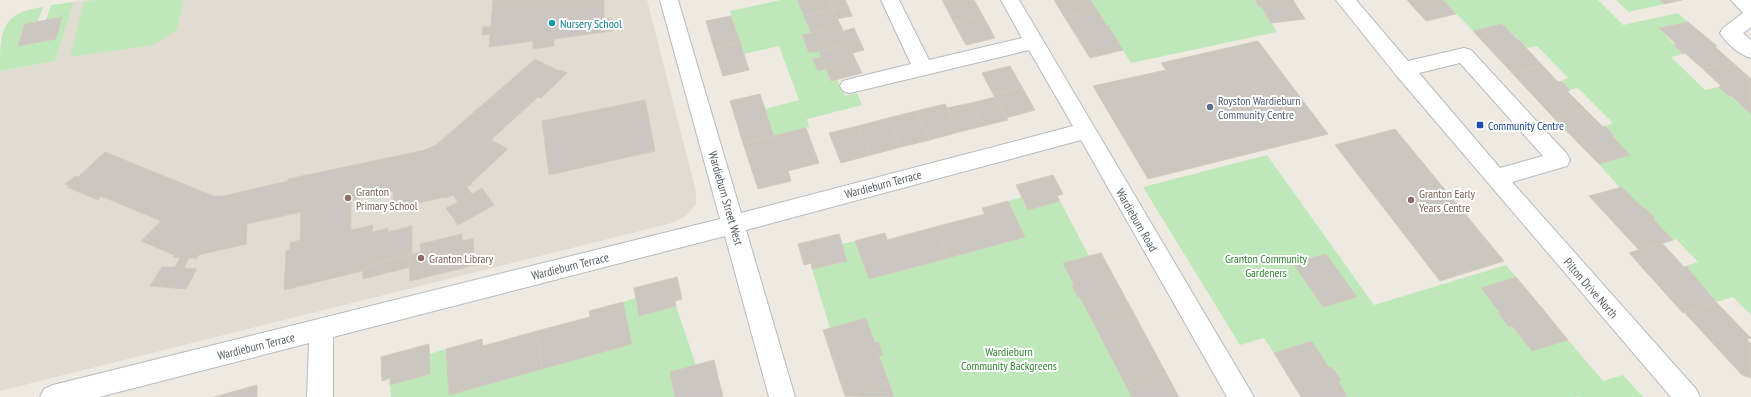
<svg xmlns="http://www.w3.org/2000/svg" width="1751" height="397" font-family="'PT Sans Narrow',sans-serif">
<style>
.education{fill:#e0dcd1}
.green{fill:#bee8ba}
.building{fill:#cbc6c0;stroke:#d3cbbe}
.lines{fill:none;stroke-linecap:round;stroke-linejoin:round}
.minor-casing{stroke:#b6babf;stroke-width:2}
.minor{fill:#fff;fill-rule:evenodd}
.culture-dot{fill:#0f9aa8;stroke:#fff;stroke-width:1.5}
.service-dot{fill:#5c6f8a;stroke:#fff;stroke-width:1.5}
.transit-dot{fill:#1a4fb4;stroke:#fff;stroke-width:1.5}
.education-dot{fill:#8d6e63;stroke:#fff;stroke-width:1.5}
.labels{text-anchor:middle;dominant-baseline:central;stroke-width:4;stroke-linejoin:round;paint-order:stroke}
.culture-label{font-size:12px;fill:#0d838f;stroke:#fff;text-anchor:start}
.service-label{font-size:12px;fill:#4e5e75;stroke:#fff;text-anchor:start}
.transit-label{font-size:12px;fill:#164399;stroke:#fff;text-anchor:start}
.street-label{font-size:12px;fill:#595e63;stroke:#fff}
.education-label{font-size:12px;fill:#785e54;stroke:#fff;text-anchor:start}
.park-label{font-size:12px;fill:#30872e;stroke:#fff}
</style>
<rect width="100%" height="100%" fill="#eeeae1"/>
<!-- education -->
<path class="education" d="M86,0H647L696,192V204L687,215L672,223L0,391V71L55,61L74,2Z"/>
<!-- green -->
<path class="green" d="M97,0H184L177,30L153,45L70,57L84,2Z
M781,0H797L811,33L802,36L809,53L819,51L821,57L813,59L818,70L826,69L837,79L845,96L857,93L862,105L807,119L809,127L774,136L765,109L799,100L779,46L744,54L730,11Z
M1090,0H1255L1259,7L1261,6L1277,32L1131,63L1112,33L1113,32L1108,25L1107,26Z
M1443,0H1598L1623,25L1678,13L1688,22L1659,28L1683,54L1671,57L1705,90L1719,87L1751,114V315L1733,297L1716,302L1686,266L1698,262L1676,239L1673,240L1653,219L1655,218L1645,208H1643L1622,187L1620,188L1599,164L1630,155L1612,136H1613L1605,126L1613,123L1578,88L1570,90L1561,81L1568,78L1537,46L1528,48L1502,24L1473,31Z
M1616,0H1660L1664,4L1629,12Z
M74,2L55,61L0,71C0,33 0,12 43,7L38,21L25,24L18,45L55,39L62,18L46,20L51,5Z
M1267,155L1374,305L1506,265L1516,277L1481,289L1500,313L1498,314L1509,327L1512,326L1532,351L1568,340L1603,381L1623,375L1643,397H1579L1578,396L1573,397H1348L1338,381L1341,380L1333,367L1329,368L1312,341L1274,353L1264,338L1240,345L1143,187Z
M1022,197L1028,209L1060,201L1089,256L1064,263L1074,285L1072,286L1078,297H1080L1132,397H894L866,318L830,328L812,269L847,261L842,244L855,241L869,279L1025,237L1008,201Z
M636,298L639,316L676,306L696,365L671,372L675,397H391L390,385L430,374L429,354L446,349L449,394L632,344L623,302Z"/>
<!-- building -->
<path class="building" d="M493,0H604V19L612,18V31L554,39V46L533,49V41L489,47L490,34L482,35L483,27L491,26Z
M797,0H829L833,10L804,16Z
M829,0H845L848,6L833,10Z
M942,0H974L982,14L953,21Z
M1054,0H1090L1097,10L1065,18Z
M1255,0H1293L1305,19L1271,23L1261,6L1259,7Z
M1407,0H1443L1456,14L1426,21Z
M1660,0H1682L1664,4Z
M848,6L852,16L837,19L833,10Z
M833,10L841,26L811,33L804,16Z
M1097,10L1107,26L1108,25L1123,50L1090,58L1065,18Z
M982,14L995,38L966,45L953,21Z
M731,16L740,42L714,48L706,21Z
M62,17L56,39L18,46L25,24Z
M1688,22L1717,46L1715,47L1732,62L1703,69L1685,53L1683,54L1674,45L1676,44L1659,28Z
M1502,24L1518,40H1519L1543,66L1512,73L1473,31Z
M841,26L848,43L819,51L811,33Z
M854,28L860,41L848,43L843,31Z
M811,33L819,51L809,53L802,35Z
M860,41L864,50L853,53L848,43Z
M1258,41L1328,134L1148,179L1093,86L1166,70L1161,63Z
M740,42L749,70L723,76L714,48Z
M848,43L856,61L826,69L819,51Z
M821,57L826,69L818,71L813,59Z
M535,59L559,71L560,70L567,73L541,98L538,97L491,140L508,149L471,183L472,184L467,187L472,194L482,188L494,205L458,225L446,208L458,202L453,195L446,198L445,197L393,209V191L351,200V230L373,225L372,232L388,228V232L412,226V254L365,266L366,270L284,290L286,250H290V243L300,240L301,212L247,224L246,244L199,255L196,259L189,258L184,268L197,269L186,289L150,286L162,267H175L180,258L173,257L174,255L141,241L161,221L101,196L98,200L67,187L69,185L65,184L75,176L78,177L105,152L213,196H223L288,181V179L425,150L436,145Z
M856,61L862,73L831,81L826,69Z
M1732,62L1751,79V114L1731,96H1729L1719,87L1721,86L1703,69Z
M1010,66L1022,87L993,94L982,73Z
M1543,66L1558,82L1561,81L1570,90L1567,91L1585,109L1553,117L1512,73Z
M1022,87L1035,110L1006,118L993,94Z
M760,94L774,136L743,143L730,101Z
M995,97L1008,120L983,126L971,103Z
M645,100L655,151L549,175L542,121Z
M971,103L983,126L959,132L947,108Z
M945,104L959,132L930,140L916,111Z
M1585,109L1603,127L1605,126L1614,136H1612L1630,155L1599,164L1553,117Z
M916,111L930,140L901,147L888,118Z
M888,118L901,147L871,155L858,126Z
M858,126L871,155L841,163L829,133Z
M806,128L819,163L788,171L791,181L758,189L743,143Z
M1395,129L1504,261L1440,281L1335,145Z
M1053,175L1063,194L1057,196L1060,201L1028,210L1016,185Z
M1622,187L1643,208H1645L1655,218L1653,219L1673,240L1639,250L1589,196Z
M1008,201L1025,237L948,258L935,227L985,214L982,208Z
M935,227L948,258L869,279L855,241L885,233L887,240Z
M462,234V241L473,238L475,265L410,281L409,255L421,251L420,244Z
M839,234L847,261L812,269L811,263L804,265L798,244Z
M1662,243L1684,267L1686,266L1716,302L1683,313L1629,253Z
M1101,253L1132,310L1093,322L1080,297H1078L1072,286L1074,285L1063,263Z
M1326,254L1357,297L1323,307L1293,263Z
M409,255L410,267L363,279V271L366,270L365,266Z
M677,277L682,299L675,301L676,306L639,316L634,288Z
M1516,277L1542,308L1568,340L1532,351L1512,326L1509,327L1498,313H1500L1481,288Z
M623,302L632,344L542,369L537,331L590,317L589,311Z
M1716,302L1751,338L1747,340L1751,344V378L1742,375L1684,312Z
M1132,310L1166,373L1126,386L1093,322Z
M866,318L875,343L878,342L883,355L879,356L889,383L845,396L823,330Z
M537,331L542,369L449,395L446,349L482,339L483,346Z
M1312,341L1329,368L1332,367L1341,380L1338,381L1348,397H1301L1274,353Z
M429,344L430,374L390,385V378L382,381L381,357Z
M714,360L723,397H675L670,372Z
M1166,373L1179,397H1132L1126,386Z
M889,383L894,397L845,396Z
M257,385V397H214Z"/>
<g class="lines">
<!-- minor casing -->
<g class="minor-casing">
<path id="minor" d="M660,0H678L741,213L1073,126L1029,50L850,93L843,91L840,86L843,81L850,79L911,64L881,0H899L929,60L1022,38L1001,0H1019L1254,397H1227L1081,140L746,230L795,397H769L725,236L333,337V397H307L309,343L99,397H40L44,389L53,385L720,219Z
M1336,0H1356L1408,61L1464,48L1471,50L1567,154L1570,160L1567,166L1512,182L1696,389L1700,397H1671L1396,75ZM1460,63L1543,156L1500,168L1419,73Z
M1731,0H1751V27L1743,33L1751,40V58C1740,55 1726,43 1720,33L1723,28L1743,13Z"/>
</g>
<!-- minor -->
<use href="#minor" class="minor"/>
</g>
<!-- markers -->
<circle class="culture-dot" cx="552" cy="23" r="4"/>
<circle class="service-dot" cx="1210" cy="107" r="4"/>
<rect class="transit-dot" x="1476" y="121" width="8" height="8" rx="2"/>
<g class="education-dot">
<circle cx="348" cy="198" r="4"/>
<circle cx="1411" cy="200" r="4"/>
<circle cx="421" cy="258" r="4"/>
</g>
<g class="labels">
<!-- culture labels -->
<g class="culture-label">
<text x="560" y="23">Nursery School</text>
</g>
<!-- service labels -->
<g class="service-label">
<text x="1218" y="100">Royston Wardieburn<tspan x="1218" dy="14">Community Centre</tspan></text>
</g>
<!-- transit labels -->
<g class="transit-label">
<text x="1488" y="125">Community Centre</text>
</g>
<!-- street labels -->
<g class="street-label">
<text transform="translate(883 184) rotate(-15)">Wardieburn Terrace</text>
<text transform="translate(726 198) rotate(74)">Wardieburn Street West</text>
<text transform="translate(1137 220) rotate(60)">Wardieburn Road</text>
<text transform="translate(570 266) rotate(-14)">Wardieburn Terrace</text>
<text transform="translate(1591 288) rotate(49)">Pilton Drive North</text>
<text transform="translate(256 346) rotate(-14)">Wardieburn Terrace</text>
</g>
<!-- education labels -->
<g class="education-label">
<text x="356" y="191">Granton<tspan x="356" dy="14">Primary School</tspan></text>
<text x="1419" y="193">Granton Early<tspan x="1419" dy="14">Years Centre</tspan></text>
<text x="429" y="258">Granton Library</text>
</g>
<!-- park labels -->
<g class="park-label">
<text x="1266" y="258">Granton Community<tspan x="1266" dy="14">Gardeners</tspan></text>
<text x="1009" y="351">Wardieburn<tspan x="1009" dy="14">Community Backgreens</tspan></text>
</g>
</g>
</svg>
